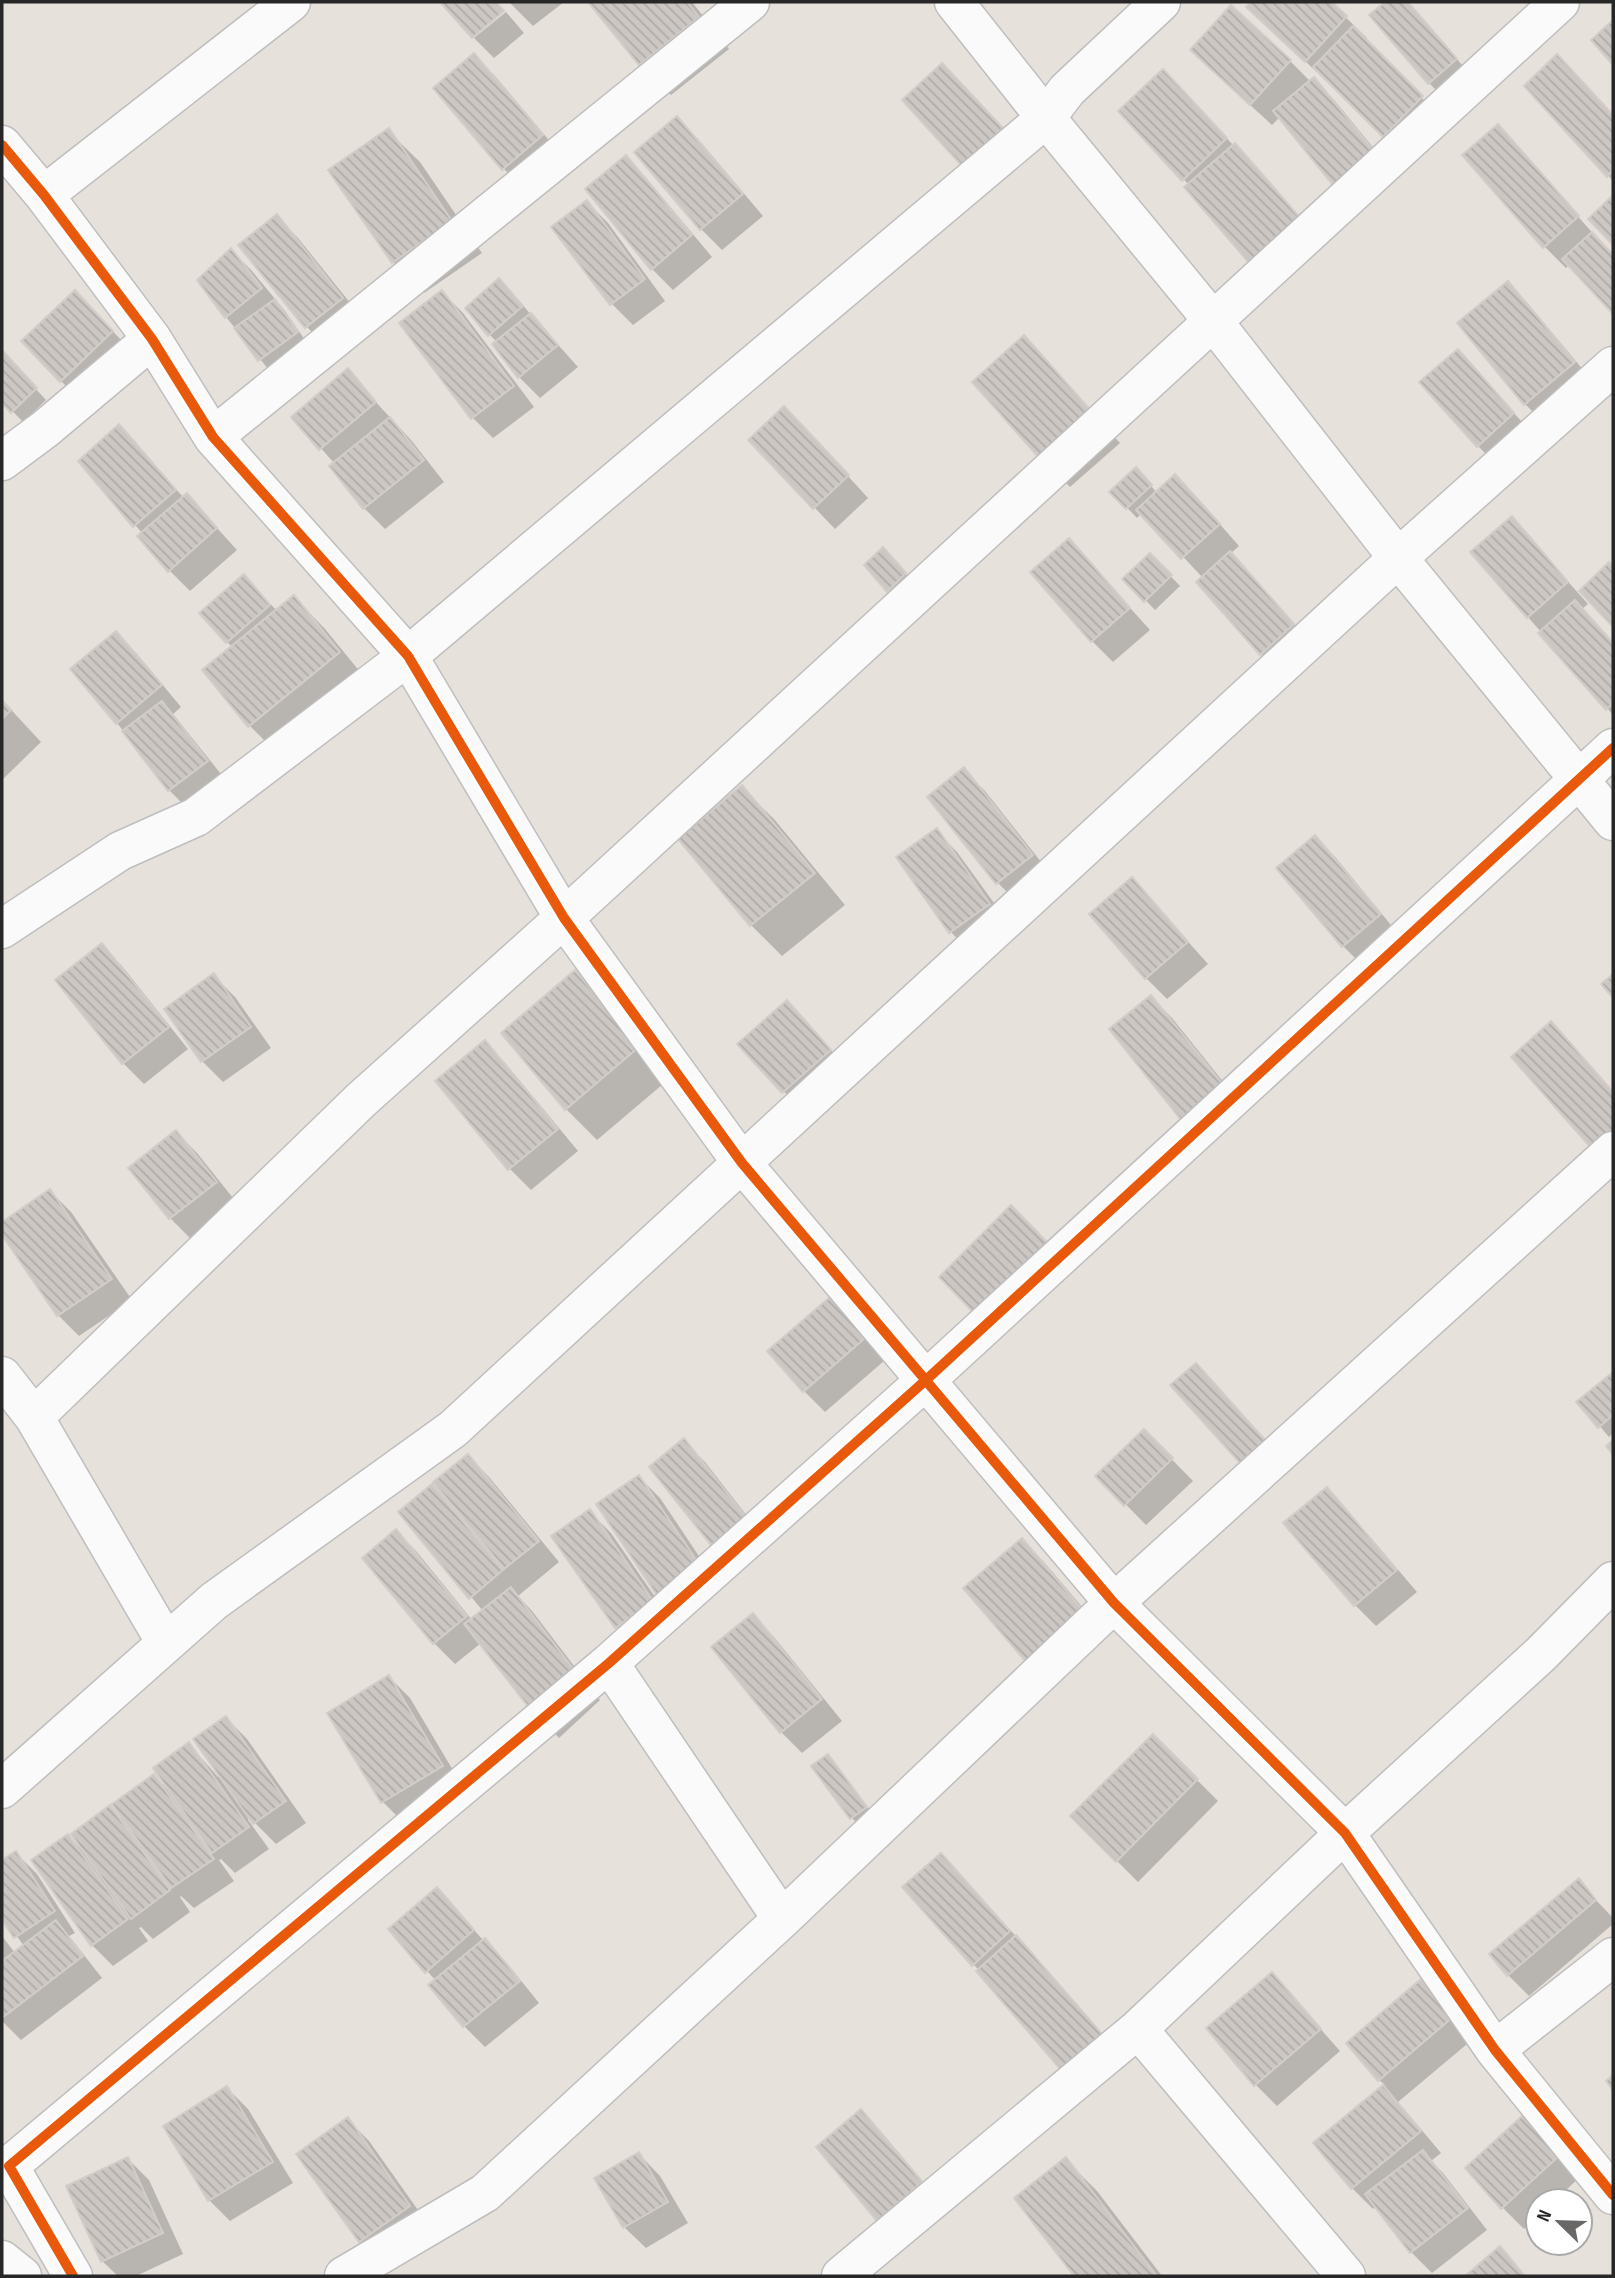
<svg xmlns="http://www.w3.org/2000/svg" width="1615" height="2278" font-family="'Sofia Sans Condensed',sans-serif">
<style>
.shadow{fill:#0003}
.building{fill:url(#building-back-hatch);stroke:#d2cdc8;stroke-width:2}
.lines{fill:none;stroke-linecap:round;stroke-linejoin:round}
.street-casing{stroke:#bfbebf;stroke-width:41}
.street{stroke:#fbfafa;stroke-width:38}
.cycleway-casing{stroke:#fff;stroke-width:15}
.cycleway{stroke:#e8590c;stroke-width:10}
</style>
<defs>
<pattern id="building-back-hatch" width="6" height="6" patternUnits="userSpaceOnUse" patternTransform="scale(1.75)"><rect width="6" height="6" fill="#ccc7c3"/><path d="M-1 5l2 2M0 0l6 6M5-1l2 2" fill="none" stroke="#afaba8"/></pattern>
</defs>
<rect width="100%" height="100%" fill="#e7e1dc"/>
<!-- shadow -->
<path class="shadow" d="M509,2H564L533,26Z
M590,2H692L729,49L671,95L640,64Z
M1253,2H1330L1367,38L1365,41L1443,119L1405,157L1328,80L1327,82L1249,7Z
M1388,2H1407L1476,81L1450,104L1429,83L1372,15Z
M506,12L524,33L494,58L474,38Z
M474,55L495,76L563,157L525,190L504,169L435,89Z
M1290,61L1311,82L1314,80L1335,101L1394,173L1280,117L1272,125L1213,71Z
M1578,78L1613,116V181L1526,86Z
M1184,93L1234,146L1256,166L1321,241L1189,185L1121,111Z
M677,118L698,139L763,216L722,250L701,229L636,153Z
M1498,126L1613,256V312L1570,264L1566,268L1545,247L1464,156Z
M388,131L420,162L482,253L424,293L393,262Z
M626,158L647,179L712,257L673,290L652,269Z
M587,202L608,223L665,301L633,325L612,304L554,227Z
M277,217L298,238L363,319L327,347L306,326Z
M231,250L252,271L285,311L307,343L269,370L226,317Z
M1508,284L1529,305L1595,384L1546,425L1525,404Z
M509,290L578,367L540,398L519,377L497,342L490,335Z
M442,292L463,313L534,407L493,438L472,417Z
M96,313L133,353L82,402L61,381Z
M1024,337L1120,443L1070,487L1049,466Z
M1457,351L1534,435L1499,467L1478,446Z
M2,353L46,400L23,422L2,400Z
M347,371L411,440L444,482L385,529L364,508L332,466L335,464L293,417Z
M119,427L184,498L187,495L237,550L190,591L169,570L142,533L80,461Z
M805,429L868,498L835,529L750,440Z
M1146,480L1157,493L1196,497L1239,546L1230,554L1314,646L1282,675L1261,654L1203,578L1142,513L1137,518L1112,492Z
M1512,519L1588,604L1582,609L1613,643V715L1528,617Z
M1069,540L1150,630L1113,662L1092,641Z
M1150,555L1180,586L1155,610L1125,579Z
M893,560L915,584L898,600L888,590Z
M244,576L277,611L294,597L325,629L370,684L281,757L250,726L204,670L232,647L227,642Z
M116,633L137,654L181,707L173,714L228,783L190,811L169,790L117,723Z
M2,700L41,742L2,780Z
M964,770L985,791L1053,877L1019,904L998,883L930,797Z
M742,788L774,819L845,905L782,956L751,925Z
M936,831L957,852L1010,925L971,953L950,931Z
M1315,837L1336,858L1400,936L1364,967L1343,946Z
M1132,879L1208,964L1167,999L1146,978Z
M101,945L122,966L188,1049L144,1084L123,1063L57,980Z
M575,973L606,1004L669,1079L597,1140L566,1109Z
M214,976L235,997L271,1048L223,1082L202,1061Z
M1151,997L1172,1018L1245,1109L1204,1141Z
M787,1003L851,1072L804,1113L740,1044Z
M1551,1023L1613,1092V1168Z
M484,1042L505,1063L578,1151L531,1190L510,1169L437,1081Z
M176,1132L197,1153L237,1203L191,1239L170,1218Z
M50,1191L71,1212L132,1300L79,1336L58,1315L2,1232V1224Z
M844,1287L899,1348L825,1412L804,1391Z
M1613,1374V1433L1609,1437L1579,1402Z
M1144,1431L1193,1481L1146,1525L1098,1476Z
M684,1441L705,1462L765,1539L733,1564L712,1543Z
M468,1456L489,1477L559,1562L518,1596L532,1611L600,1700L559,1738L539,1717L481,1643L455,1664L434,1643L396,1531L417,1552L472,1620L483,1611L400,1512Z
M639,1477L660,1498L721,1589L598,1504Z
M1326,1489L1347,1510L1417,1592L1376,1626L1355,1605L1286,1524Z
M590,1512L611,1533L673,1623L637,1648L616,1627Z
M1022,1540L1043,1561L1106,1635L966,1588Z
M753,1616L774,1637L842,1721L802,1753L781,1732Z
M389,1677L410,1698L463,1787L404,1823L383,1802Z
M226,1718L247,1739L306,1823L276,1844L250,1818L248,1820L269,1849L235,1873L221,1859L219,1860L234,1881L194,1908L181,1896L180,1897L190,1912L153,1939L141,1927L139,1928L148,1941L113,1966L92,1945L68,1836L80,1848L110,1808L124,1821L154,1776L171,1793L189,1744L218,1777L221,1775Z
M1153,1736L1218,1801L1138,1882L1072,1816Z
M828,1756L838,1767L876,1818L862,1828L852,1818L814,1767Z
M16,1853L37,1874L75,1933L69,1936L102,1978L21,2040L2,2021V1936L15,1953L24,1946L2,1916V1863Z
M941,1855L1037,1959L1122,2056L979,1970L973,1964Z
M1578,1881L1613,1918V1924L1529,1996L1508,1975Z
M437,1889L484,1941L506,1962L539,2003L485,2047L464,2026L436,1981L390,1929Z
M1272,1974L1340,2051L1277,2106L1256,2085L1208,2029Z
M1421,1981L1473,2039L1398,2102L1441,2153L1431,2161L1443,2173L1487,2230L1432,2273L1411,2252L1376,2206L1373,2209L1352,2188L1315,2143L1385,2085L1379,2080Z
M227,2088L248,2109L293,2183L230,2221L209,2200Z
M1534,2108L1590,2168L1554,2201H1538V2215L1524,2229L1503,2208Z
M861,2112L882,2133L942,2204L900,2240L879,2219Z
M348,2120L369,2141L430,2227L381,2262L360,2241Z
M639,2154L660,2176L688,2223L646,2248L624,2227Z
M128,2159L149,2180L183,2254L136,2276H118L102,2261Z
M1066,2160L1097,2191L1162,2276H1076L1016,2198Z
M1500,2249L1526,2276H1467Z"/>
<!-- building -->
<path class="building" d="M440,2H496L504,11L472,38Z
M588,2H687L699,17L639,65Z
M1251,2H1332L1347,16L1305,62L1246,7Z
M1385,2H1408L1457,59L1428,84L1369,15Z
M1231,5L1291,60L1250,105L1190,50Z
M1613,20V65L1591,40Z
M1353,26L1423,96L1383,137L1313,67Z
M474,53L543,135L502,170L433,88Z
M1557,54L1613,115V170L1607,177L1524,86Z
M942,63L1003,128L962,166L902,100Z
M1163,69L1227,138L1182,181L1118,111Z
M1314,77L1374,151L1333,185L1273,111Z
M677,116L743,194L700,230L634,152Z
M1498,124L1579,216L1543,248L1462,155Z
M389,128L452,221L392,263L328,170Z
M1235,143L1301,219L1250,264L1184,187Z
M626,155L692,235L651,270L585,189Z
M1613,195V245L1588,219Z
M587,200L645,279L610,305L551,227Z
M277,214L343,298L305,328L238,245Z
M1592,232L1613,255V314L1562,259Z
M231,248L262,288L225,318L197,280Z
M499,278L523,306L488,336L465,308Z
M1508,281L1575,362L1524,405L1457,323Z
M75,290L113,331L60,382L21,341Z
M442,290L514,386L471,419L399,323Z
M275,299L298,332L258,361L234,328Z
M531,313L558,345L518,378L492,344Z
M1024,335L1100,421L1048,468L972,382Z
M1458,349L1514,413L1477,447L1419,382Z
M2,350L37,388L11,413L2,403Z
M348,368L376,402L319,450L291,417Z
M784,406L849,475L813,509L748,440Z
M390,417L424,460L363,509L329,466Z
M119,424L176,490L133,527L78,461Z
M1136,467L1152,485L1126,509L1109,492Z
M1175,474L1220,524L1181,559L1136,510Z
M187,493L217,528L168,572L137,536Z
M1512,516L1568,582L1527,618L1470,552Z
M1069,538L1130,608L1091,642L1030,572Z
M883,547L906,573L887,592L864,565Z
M1230,551L1294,624L1260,655L1196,582Z
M1150,553L1172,575L1144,602L1122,579Z
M1609,562L1613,566V627L1579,591Z
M244,574L270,605L226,643L199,613Z
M294,595L340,652L248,727L202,670Z
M1575,600L1613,643V703L1606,710L1538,633Z
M116,631L162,685L116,724L70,669Z
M2,700L11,710L2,719Z
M162,701L208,761L168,791L122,731Z
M964,767L1033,855L996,884L927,797Z
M742,785L815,873L750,926L678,839Z
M937,828L990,904L949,933L896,857Z
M1315,835L1381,914L1342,947L1276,868Z
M1132,877L1188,942L1145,979L1089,914Z
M102,943L169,1027L122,1064L55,980Z
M575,970L639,1047L565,1110L501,1033Z
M214,973L251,1027L201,1062L164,1009Z
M1613,974V998L1601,984Z
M1151,995L1225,1087L1182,1121L1109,1029Z
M787,1000L831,1050L782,1093L737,1044Z
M1551,1021L1613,1092V1131L1592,1149L1511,1057Z
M485,1040L558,1129L508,1170L435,1081Z
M176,1130L217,1182L169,1219L128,1168Z
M50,1189L112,1279L57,1316L2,1235V1222Z
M1011,1205L1049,1244L977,1316L939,1277Z
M844,1285L879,1326L803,1392L767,1351Z
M1196,1363L1265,1440L1240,1463L1170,1385Z
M1613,1372V1415L1598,1428L1576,1402Z
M1144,1429L1173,1458L1124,1506L1095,1476Z
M684,1438L746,1517L711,1545L649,1467Z
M1613,1440V1455L1606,1446Z
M468,1454L539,1541L504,1569L433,1482Z
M639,1475L701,1567L658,1597L596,1504Z
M432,1484L503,1570L469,1599L398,1512Z
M1327,1487L1397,1570L1354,1606L1283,1523Z
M590,1509L653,1601L615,1628L551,1536Z
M396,1529L467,1616L433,1644L362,1558Z
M1022,1538L1086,1614L1027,1663L963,1588Z
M511,1587L580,1678L537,1718L464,1624Z
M753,1613L822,1699L780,1733L711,1647Z
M389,1675L443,1766L381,1803L327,1713Z
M226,1716L286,1801L253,1824L193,1739Z
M1153,1734L1198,1779L1116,1862L1070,1816Z
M189,1742L249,1827L212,1853L153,1768Z
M828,1754L867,1807L850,1819L811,1766Z
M154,1774L214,1859L171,1888L112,1804Z
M110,1805L170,1890L131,1919L71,1834Z
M68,1834L128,1919L91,1946L31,1860Z
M16,1851L55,1911L14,1938L2,1920V1860Z
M941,1853L1010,1931L972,1966L902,1887Z
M1579,1878L1596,1900L1507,1976L1489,1954Z
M437,1887L474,1930L425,1973L388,1929Z
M56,1920L83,1956L2,2018V1961Z
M1016,1935L1102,2034L1061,2070L976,1971Z
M485,1938L520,1981L463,2027L428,1985Z
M1272,1972L1321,2029L1254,2086L1206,2028Z
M1421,1979L1453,2017L1378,2081L1346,2043Z
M1613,2075V2090L1606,2081Z
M1383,2085L1421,2131L1351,2189L1313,2143Z
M227,2086L273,2162L208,2201L163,2126Z
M1534,2105L1570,2146L1501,2209L1465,2168Z
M861,2109L922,2182L877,2221L816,2147Z
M348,2117L410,2206L359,2242L296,2154Z
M1423,2150L1468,2208L1410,2253L1365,2194Z
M639,2152L668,2202L623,2228L594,2178Z
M128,2157L163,2233L101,2262L66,2186Z
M1066,2157L1156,2275L1154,2276H1074L1014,2198Z
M1500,2246L1525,2276H1465Z"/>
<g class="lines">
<!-- street casing -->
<g class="street-casing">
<path id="street" d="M954,2L1046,118L1213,321L1398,558L1613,821
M2,145L44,195L152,339L213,437L408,656L564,918L742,1163L1114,1603L1345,1833L1495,2050L1613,2195
M44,195L291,2
M213,437L750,2
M2,461L45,429L152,339
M2,929L120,851L196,817L408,656L1046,118L1067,90L1161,2
M2,1376L34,1417L166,1643
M34,1417L361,1100L564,918L1560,2
M609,1663L782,1919
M2,1789L214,1601L453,1429L1398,558L1613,366
M1138,2029L1346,2276
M1495,2050L1613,1957
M2,2260L22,2276
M73,2276L9,2166L609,1663L926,1380L1613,748
M344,2276L485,2193L782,1919L1114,1603L1613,1151
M841,2276L1138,2029L1345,1833L1541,1654L1613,1581"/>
</g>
<!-- street -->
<use href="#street" class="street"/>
<!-- cycleway casing -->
<g class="cycleway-casing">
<path id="cycleway" d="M2,145L44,195L152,339L213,437L408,656L564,918L742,1163L1114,1603L1345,1833L1495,2050L1613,2195
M73,2276L9,2166L609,1663L926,1380L1613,748"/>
</g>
<!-- cycleway -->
<use href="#cycleway" class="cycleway"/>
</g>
<!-- border -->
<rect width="1615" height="2278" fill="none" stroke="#272727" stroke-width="7"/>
<!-- north arrow -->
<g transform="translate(1559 2222) rotate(293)"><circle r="33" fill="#ffffff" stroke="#a9a9a9" stroke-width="2"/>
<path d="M0-5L12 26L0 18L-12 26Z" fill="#6a6866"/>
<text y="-10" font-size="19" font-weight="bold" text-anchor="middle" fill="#272727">N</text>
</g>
</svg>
